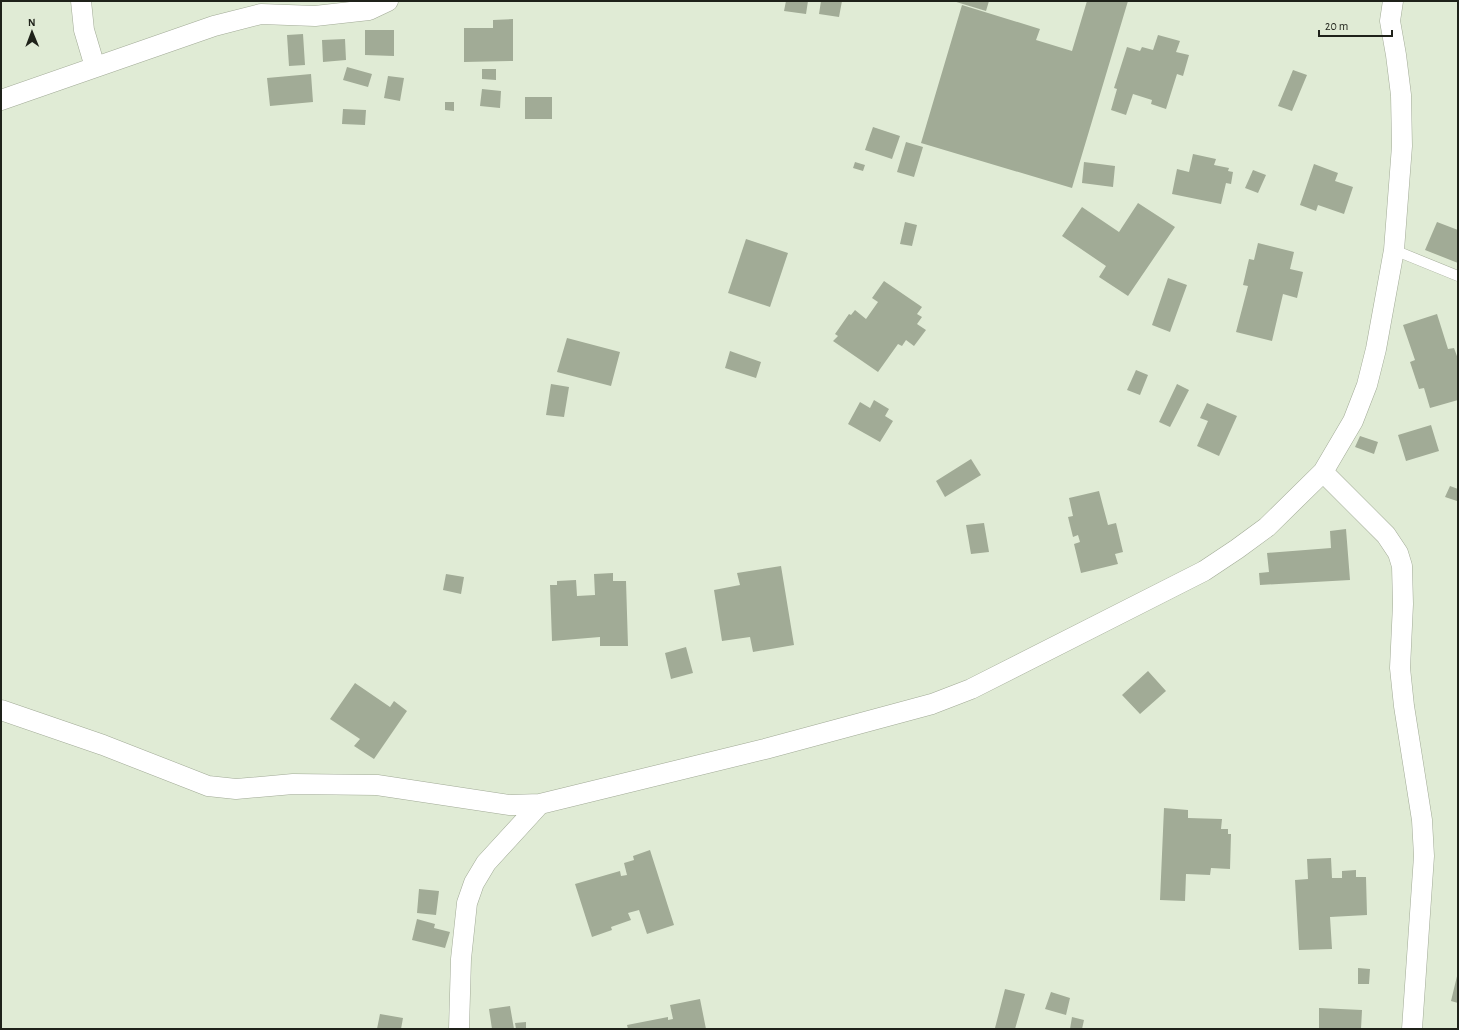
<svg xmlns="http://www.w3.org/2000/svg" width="1459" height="1030" font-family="'Alegreya Sans',sans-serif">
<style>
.building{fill:#a1ab96}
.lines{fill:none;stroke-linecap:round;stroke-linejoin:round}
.service-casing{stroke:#a1aa96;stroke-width:11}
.minor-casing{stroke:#a1aa96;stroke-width:21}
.service{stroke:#fff;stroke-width:10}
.minor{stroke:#fff;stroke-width:20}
</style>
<rect width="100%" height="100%" fill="#e0ebd5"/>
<!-- building -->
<path class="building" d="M786,1H808L806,14L784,11Z
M821,1H842L839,17L819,14Z
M953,1H989L986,11Z
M1087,1H1128L1072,188L921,143L962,5L1040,29L1036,40L1072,51Z
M513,19V61L464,62V28H493V20Z
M365,30H394V56L365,55Z
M303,34L305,65L289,66L287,35Z
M1158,35L1180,41L1176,52L1189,55L1183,76L1177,74L1166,109L1151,104L1152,100L1133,94L1126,115L1111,110L1117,89L1114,88L1127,47L1140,51L1142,47L1153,50Z
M345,39L346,60L323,62L322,40Z
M347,67L372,74L368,87L343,80Z
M482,69H496V80L482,79Z
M1293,70L1307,75L1292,111L1278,106Z
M311,74L313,102L270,106L267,78Z
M388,76L404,78L400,101L384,98Z
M482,89L501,91L500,108L480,106Z
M525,97H552V119H525Z
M445,102H454V111L445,110Z
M343,109L366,110L365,125L342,124Z
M873,127L900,136L892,159L865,150Z
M906,142L923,147L914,177L897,172Z
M1193,154L1216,159L1214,165L1229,168L1228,171L1233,172L1231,184L1226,183L1221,204L1172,194L1177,169L1189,172Z
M855,162L865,165L863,171L853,168Z
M1084,162L1115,166L1113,187L1082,183Z
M1314,164L1338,173L1335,181L1353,187L1344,214L1318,205L1316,211L1300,205Z
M1253,170L1266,175L1258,193L1245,188Z
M1138,203L1175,227L1128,296L1099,277L1106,266L1062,236L1082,207L1119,232Z
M905,222L917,225L912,246L900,244Z
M1437,222L1458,230V263L1425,250Z
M746,239L788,253L770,307L728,293Z
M1258,243L1294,252L1290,269L1303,272L1297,298L1283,294L1272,341L1236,332L1248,286L1243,285L1249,259L1254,260Z
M1168,278L1187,285L1170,332L1152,325Z
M884,281L922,307L917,314L922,317L917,324L926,330L914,346L906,340L902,346L898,344L878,372L833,341L838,336L835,334L849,314L851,315L855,310L866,319L878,302L872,298Z
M1437,314L1448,349L1454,348L1458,359V400L1430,408L1424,388L1419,389L1410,362L1415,360L1403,325Z
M567,338L620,352L611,386L557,372Z
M730,351L761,362L756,378L725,368Z
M1136,370L1148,375L1140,395L1127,390Z
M551,384L569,387L564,417L546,415Z
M1177,384L1189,390L1170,427L1159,422Z
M874,400L889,409L885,416L893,421L880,442L848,424L860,402L870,408Z
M1207,403L1237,416L1219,456L1197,446L1208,421L1200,418Z
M1431,425L1439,451L1406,461L1398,435Z
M1360,436L1378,442L1374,454L1355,447Z
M971,459L981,475L945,497L936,481Z
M1450,486L1458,489L1457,501L1445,497Z
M1099,491L1108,525L1116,523L1123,552L1115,554L1118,564L1081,573L1074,544L1080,542L1078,535L1073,537L1068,517L1073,516L1069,498Z
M984,523L989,552L971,554L966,525Z
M1346,529L1350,580L1260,585L1259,573L1269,572L1267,553L1331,548L1330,531Z
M781,566L794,645L753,652L750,637L722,641L714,590L740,585L737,573Z
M613,573V581H626L628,646H600V637L552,641L550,585H557V581L576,580L577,596L595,595L594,574Z
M446,574L464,577L461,594L443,590Z
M686,647L693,673L671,679L665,653Z
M1148,671L1166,691L1140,714L1122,695Z
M355,683L390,707L394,701L407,711L374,759L354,746L360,739L330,719Z
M1164,808L1188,810V818L1222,819L1221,829H1228V834H1231L1230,869L1211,868L1210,875L1186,874L1185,901L1160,900Z
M650,850L674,925L647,934L639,910L628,913L631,920L611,927L612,930L592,937L575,884L620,871L621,876L627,875L624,863L634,860L633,856Z
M1331,858L1332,878H1342V871L1356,870V877H1366L1367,915L1330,917L1332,949L1299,950L1295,880L1308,879L1307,859Z
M419,889L439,891L436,915L417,913Z
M417,919L435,924L434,928L450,932L445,948L412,940Z
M1358,968L1370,969L1369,984H1358Z
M1458,972V1003L1451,1001Z
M1005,989L1025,994L1015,1029L995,1028Z
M1051,992L1070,998L1066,1015L1045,1009Z
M700,999L706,1029H628L627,1025L668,1017V1020L673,1019L670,1005Z
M510,1006L514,1029H492L489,1009Z
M1319,1008L1362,1010L1361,1029H1319Z
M380,1014L403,1018L401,1029H377Z
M1072,1017L1084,1020L1082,1029H1070Z
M526,1022V1029H516L515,1023Z"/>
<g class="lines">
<!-- service casing -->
<g class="service-casing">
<path id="service" d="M1394,250L1458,276"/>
</g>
<!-- minor casing -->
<g class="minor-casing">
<path id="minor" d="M81,1L84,30L95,67
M1,100L214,26L261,14L315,16L369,10L388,1
M1323,472L1386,535L1398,553L1402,566L1403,604L1400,668L1404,706L1422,820L1424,856L1412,1029
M1,710L103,745L208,786L236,789L293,784L377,785L510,805L540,804
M459,1029L461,959L467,903L474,883L486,863L540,804L765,749L932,704L971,689L1204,571L1237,549L1267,527L1323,472L1353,421L1367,385L1376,349L1394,250L1402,146L1401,95L1396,55L1390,21L1393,1"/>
</g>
<!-- service -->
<use href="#service" class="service"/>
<!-- minor -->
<use href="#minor" class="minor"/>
</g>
<!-- border -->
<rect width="1459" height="1030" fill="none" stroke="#1f221a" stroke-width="4"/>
<!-- north arrow -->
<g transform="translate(32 32) rotate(359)" stroke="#e0ebd5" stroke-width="3" paint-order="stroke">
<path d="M0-3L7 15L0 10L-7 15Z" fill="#1f221a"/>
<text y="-6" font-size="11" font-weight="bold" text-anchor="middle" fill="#1f221a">N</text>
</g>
<!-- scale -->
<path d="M1319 30v6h73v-6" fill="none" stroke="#1f221a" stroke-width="2"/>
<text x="1325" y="30" font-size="12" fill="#1f221a" stroke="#e0ebd5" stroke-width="3" paint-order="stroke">20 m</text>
</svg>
